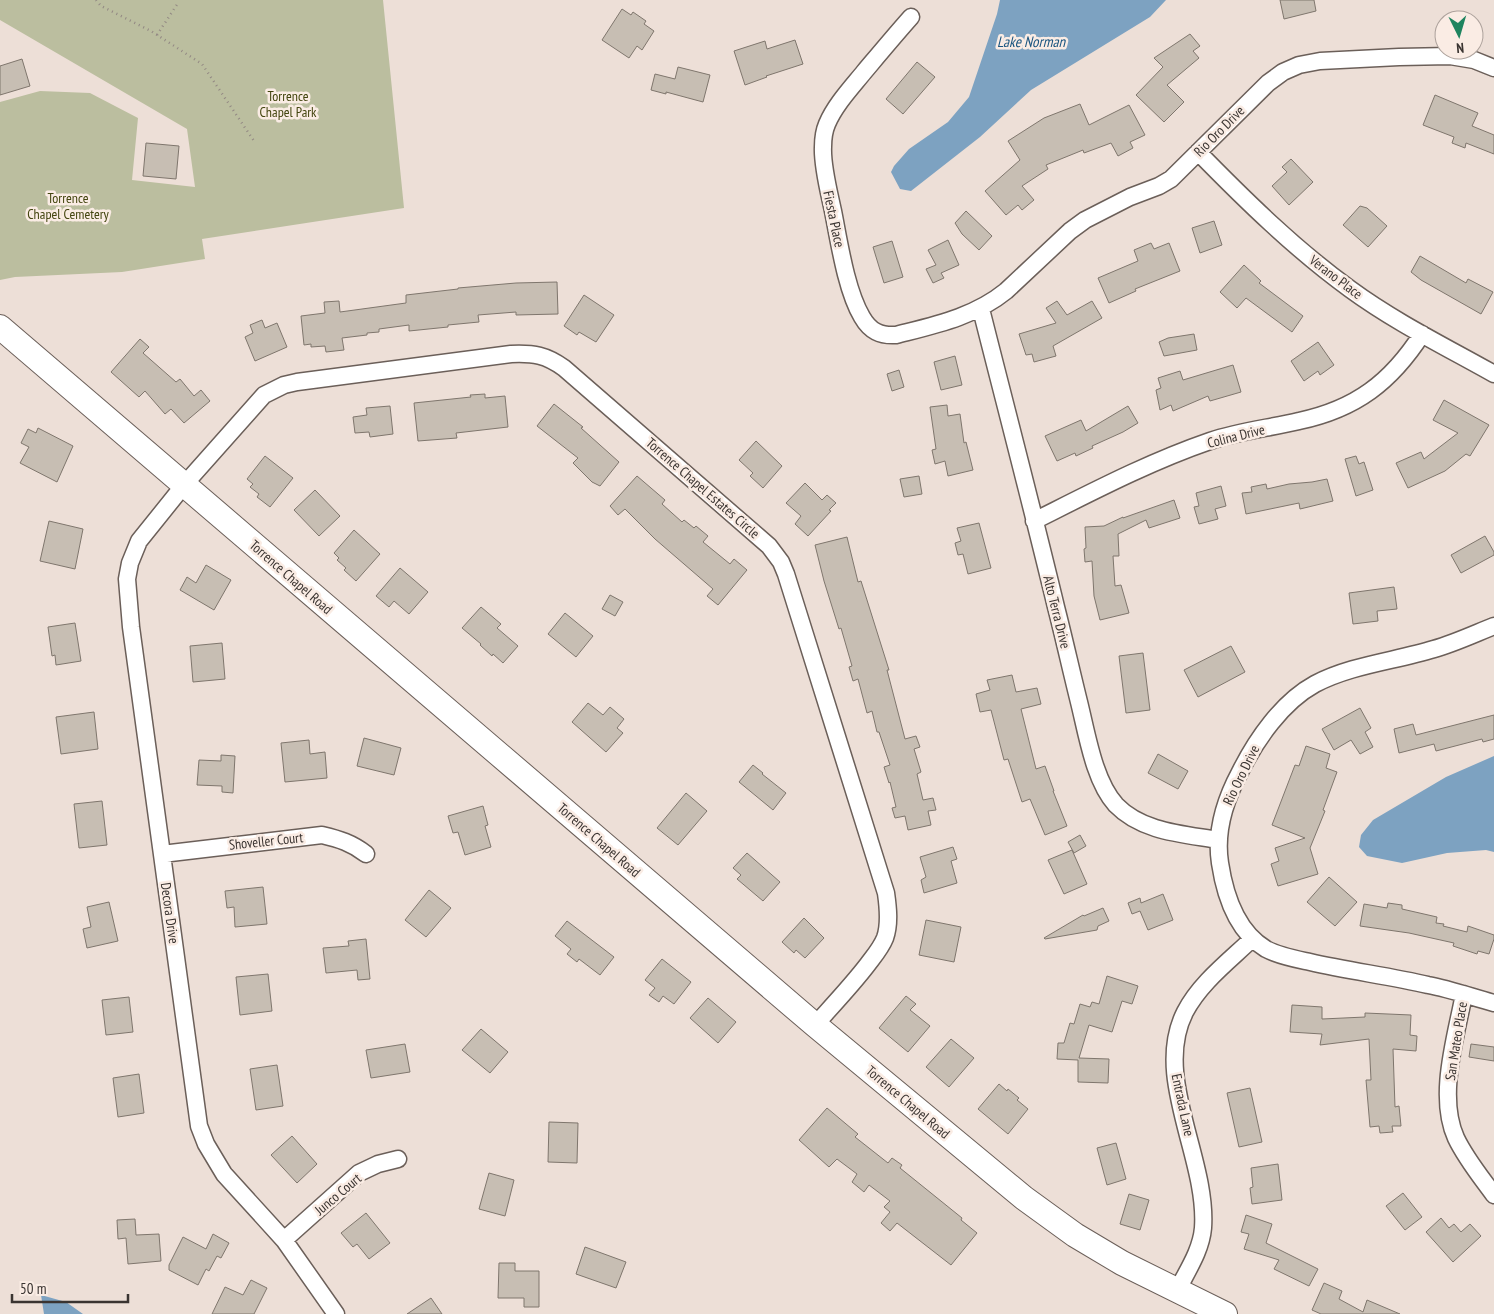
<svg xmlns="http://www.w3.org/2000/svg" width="1494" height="1314" font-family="'PT Sans Narrow',sans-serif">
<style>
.green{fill:#bbbe9f}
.water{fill:#7da2c1}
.building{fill:#c7beb3;stroke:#7f766d}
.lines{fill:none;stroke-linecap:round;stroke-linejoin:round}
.street-casing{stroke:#6b5f59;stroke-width:19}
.secondary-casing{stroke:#6b5f59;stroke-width:26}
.path{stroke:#928883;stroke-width:2.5;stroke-dasharray:1 4;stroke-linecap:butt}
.street{stroke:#fff;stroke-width:16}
.secondary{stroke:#fff;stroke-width:24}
.labels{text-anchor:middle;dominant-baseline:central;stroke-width:5;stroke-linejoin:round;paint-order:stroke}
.park-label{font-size:14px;fill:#43450f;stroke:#faece4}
.street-label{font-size:14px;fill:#3a3431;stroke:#faece4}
.water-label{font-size:15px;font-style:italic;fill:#1a5580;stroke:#faece4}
</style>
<rect width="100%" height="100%" fill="#eddfd7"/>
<!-- green -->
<path class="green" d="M0,0H383L404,208L202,239L205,259L122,272L15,277L0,280V102L40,91L90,93L138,118L132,180L195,187L187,129L0,20Z"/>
<!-- water -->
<path class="water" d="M1000,0H1166L1150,17L1031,90L980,137L911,191L900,189L891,172L894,166L909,149L948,122L969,97L997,14Z
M1494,756V852L1486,850L1447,853L1402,863L1367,856L1359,847L1361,835L1373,820L1446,777Z
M41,1295L66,1302L83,1314H44Z"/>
<!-- building -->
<path class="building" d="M1280,0H1314L1316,11L1284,19Z
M622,9L631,15L633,12L646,21L644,24L654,31L642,50L637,46L629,58L602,40Z
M1190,34L1200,46L1193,51L1199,58L1167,85L1184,102L1164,122L1136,95L1163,67L1154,58Z
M795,40L803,64L766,76L767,77L745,85L734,51L765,41L767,49Z
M22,59L30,86L0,95V66Z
M917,62L935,77L903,114L886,99Z
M678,67L710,75L703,102L666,92V94L651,90L655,74L675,79Z
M1435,95L1478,113L1472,126L1494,135V154L1466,143L1465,148L1452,143L1454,137L1423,125Z
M1080,104L1089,125L1129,105L1145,135L1130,142L1133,148L1118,156L1111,143L1084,153L1083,150L1046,165L1048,169L1022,186L1034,200L1022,210L1018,205L1006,215L985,191L1020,160L1008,141L1044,118Z
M146,143L179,146L176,179L143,176Z
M1291,159L1313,182L1289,205L1272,186L1287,172L1282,167Z
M1360,206L1367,208L1387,226L1368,247L1343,225Z
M966,211L992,236L979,250L962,234L955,223Z
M1214,221L1222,245L1200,253L1192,228Z
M948,240L959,265L941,273L944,278L933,283L926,269L936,265L928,250Z
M892,241L903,277L884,283L873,247Z
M1151,243L1154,249L1169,243L1180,271L1135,289L1136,291L1109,303L1098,278L1138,261L1134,250Z
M1420,256L1466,283L1468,279L1493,292L1481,314L1421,280L1411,272Z
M1244,265L1261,281L1259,283L1303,316L1292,332L1246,298L1237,308L1220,292Z
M557,282L558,314L516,315V312L478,315L479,322L448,325V327L409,331V325L379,329V332L367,333V335L342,338L344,350L326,352L325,346L311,347V344L304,345L301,316L325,313L324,302L339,301L340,312L406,303V295L458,289V288L516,283Z
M584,295L614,315L596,342L579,332L577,335L564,326Z
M1057,301L1067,315L1092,301L1102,318L1053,346L1056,356L1034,362L1032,354L1026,355L1019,334L1056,323L1046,308Z
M262,320L265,328L277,323L287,347L255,361L245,337L253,333L250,325Z
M1194,334L1197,350L1164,356L1159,342L1168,338Z
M140,339L149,347L143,353L176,382L180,379L194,396L201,390L210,401L184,423L171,409L165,414L145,391L139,397L111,372Z
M1318,342L1334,365L1320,375L1318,371L1304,381L1291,361Z
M955,356L962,385L941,390L934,362Z
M1233,365L1241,392L1210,401L1208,396L1173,411L1171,405L1160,410L1156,390L1161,388L1158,378L1180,371L1183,380Z
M899,370L904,387L892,391L887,374Z
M485,394V398L505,396L508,427L456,433L457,438L418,441L414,403L471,397L470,395Z
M1444,400L1489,425L1470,456L1466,454L1445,471L1408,488L1396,463L1421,452L1424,459L1458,433L1433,420Z
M554,404L583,427L581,428L619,462L600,486L592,482L573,463L578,458L537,426Z
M947,405L948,416L960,414L964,443L966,442L973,470L948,476L945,461L935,464L932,450L936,449L930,407Z
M390,406L393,434L370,437L369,432L355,433L353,417L367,415L366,408Z
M1128,406L1138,423L1123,432L1092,446L1093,448L1076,456L1075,453L1057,461L1045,436L1081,420L1086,431Z
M38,428L73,446L57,482L20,463L29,447L21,443L28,429L36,433Z
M756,441L782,466L763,488L750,476L753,473L739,460Z
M265,456L293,478L270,507L257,497L259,494L250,487L253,484L247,479Z
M1356,456L1359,464L1364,462L1373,490L1356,496L1345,459Z
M637,476L665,500L662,504L682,522L684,520L694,528L696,526L708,536L703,542L730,564L734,559L747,570L718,605L707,596L713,589L655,539L625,509L618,515L610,506Z
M919,476L922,494L904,497L900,479Z
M1327,479L1333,501L1300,509L1299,503L1246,514L1242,493L1252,492L1251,487L1266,484L1267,489L1289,484L1312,482Z
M805,483L822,500L827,495L836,503L829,510L831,511L808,536L795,524L801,516L786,503Z
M1221,486L1226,506L1215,509L1218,519L1199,524L1194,507L1199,506L1196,493Z
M315,490L340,516L319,536L294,510Z
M1174,500L1180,518L1149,528L1146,520L1118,534L1119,556H1113L1115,586L1121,585L1129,613L1100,620L1094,596L1092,561L1085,562L1084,549L1086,548L1085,527L1104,526L1123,517V518Z
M49,521L83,529L75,569L40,561Z
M979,523L991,568L968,574L963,554L958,555L955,543L961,541L957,528Z
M354,530L380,554L356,581L344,570L346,568L337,560L339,558L334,553Z
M1485,536L1494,552V555L1461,573L1451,555Z
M847,537L858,582L861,581L889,670H887L905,739L916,736L920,747L914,749L921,772L917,774L923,800L933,798L936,810L928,811L931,825L908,830L905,816L895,818L892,808L896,807L890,782L889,783L884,767L890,765L879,732H877L872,711L867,713L858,679L853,681L849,667L852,666L841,628L839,629L824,581L815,545Z
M206,565L231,580L214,610L180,590L187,577L196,583Z
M400,568L428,592L409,614L394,601L389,607L376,596Z
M1394,587L1397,609L1377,611L1378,621L1353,624L1349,593Z
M610,595L623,602L615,616L602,609Z
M481,607L501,624L497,628L518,646L503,663L493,654L492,656L480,645L481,644L462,628Z
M565,613L593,636L576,657L548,634Z
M75,623L81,661L56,665L55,655L52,656L48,627Z
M222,643L225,679L193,682L190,646Z
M1231,646L1245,672L1198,697L1184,670Z
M1143,653L1150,710L1126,713L1119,656Z
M1012,675L1016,692L1037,688L1041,704L1021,709L1036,769L1045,766L1054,791H1053L1067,826L1045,835L1030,799L1022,802L1008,759L1004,760L991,710L980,712L976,694L990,690L987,680Z
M588,703L603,715L610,707L624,719L617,728L623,733L606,752L572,722Z
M1360,708L1371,728L1365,732L1373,747L1360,754L1351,740L1334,750L1322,729Z
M94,712L98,749L61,754L56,717Z
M1494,715V739L1483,742L1482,739L1436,751L1434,744L1399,753L1394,729L1413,724L1416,735Z
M364,738L401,748L394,775L357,766Z
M309,740L310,754L325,752L327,778L285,782L281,743Z
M1306,746L1330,754L1326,768L1337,772L1323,810L1325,811L1310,848L1318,874L1278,886L1271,864L1279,861L1275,848L1305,838L1272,825L1295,765L1299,766Z
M1158,754L1188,771L1178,789L1148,773Z
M221,755L235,756L233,793L222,792V786L197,785L199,760L221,761Z
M753,765L763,773L762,774L786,793L773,810L739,782Z
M686,793L707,811L678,845L657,828Z
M102,801L107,845L79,848L74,804Z
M483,806L488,825L485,826L491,847L465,855L458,832L453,833L448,816Z
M1080,835L1086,846L1074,853L1068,842Z
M953,847L957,859L951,861L957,883L924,893L921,880L926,877L920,857Z
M1072,850L1087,884L1064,894L1048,860Z
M747,853L780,882L763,901L737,879L741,875L733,868Z
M1329,877L1357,902L1335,926L1307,902Z
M263,887L267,924L235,927L234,907L227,908L225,891Z
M429,890L451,908L426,937L405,920Z
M1163,894L1173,920L1148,930L1140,911L1132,914L1128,903L1140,898L1141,903Z
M109,902L118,941L87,948L83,929L91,927L87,907Z
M1388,903L1402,905V909L1437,917L1436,923L1444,924L1443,926L1467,932L1468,926L1494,935V939L1489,954L1478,951L1477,954L1453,946L1454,943L1409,933L1360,926L1364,904L1387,908Z
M1103,908L1109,921L1098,926L1097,930L1045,939L1044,938L1083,915L1084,916Z
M804,918L824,938L805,958L796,950L794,953L782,942Z
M926,920L961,927L954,962L919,955Z
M567,921L614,957L600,975L579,959L577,962L567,954L571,949L555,936Z
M366,939L370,979L358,980L357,970L326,973L323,948L349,946L348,941Z
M662,959L691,982L674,1004L663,996L659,1002L649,995L655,988L645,980Z
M268,974L272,1011L240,1015L236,977Z
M1107,976L1138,986L1132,1004L1122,1001L1112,1032L1089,1025L1079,1058L1109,1059L1108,1083L1078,1082V1060L1057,1059L1058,1043H1064L1070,1023L1074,1024L1080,1004L1090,1007L1092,1002L1099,1004Z
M906,996L916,1004L910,1010L930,1026L908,1052L879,1028Z
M129,997L133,1032L106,1035L102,1000Z
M708,998L736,1022L718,1043L690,1018Z
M1292,1005L1322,1007V1019L1365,1017V1013L1411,1015L1410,1035L1417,1036L1416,1051L1393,1049L1395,1107L1399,1106L1401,1126H1392L1393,1132L1380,1133L1379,1126L1370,1127L1366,1080H1371L1369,1039L1320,1045L1322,1034L1290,1032Z
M481,1029L508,1052L490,1073L462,1050Z
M951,1039L974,1058L949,1087L926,1067Z
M405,1044L410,1072L371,1078L366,1050Z
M1471,1044L1494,1047V1061L1469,1057Z
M277,1065L283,1106L256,1110L250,1069Z
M139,1074L144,1113L118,1117L113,1078Z
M999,1084L1007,1091L1008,1089L1019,1098L1017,1100L1028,1109L1008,1134L978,1109Z
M1250,1088L1262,1142L1239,1147L1227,1093Z
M827,1108L858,1134L855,1137L888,1163L892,1158L902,1165L900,1168L962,1218L961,1220L977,1233L951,1265L897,1223L890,1231L881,1223L890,1212L884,1207L890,1201L869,1185L864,1192L852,1182L857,1174L837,1159L829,1167L799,1140Z
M549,1122L578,1123L577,1163L548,1162Z
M292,1136L317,1164L297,1183L271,1155Z
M1116,1143L1126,1179L1107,1185L1097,1148Z
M1278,1164L1282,1200L1252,1204L1250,1188L1253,1187L1251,1168Z
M489,1173L514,1180L505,1216L479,1209Z
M1403,1193L1422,1217L1405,1230L1386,1206Z
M1129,1194L1149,1200L1140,1230L1120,1224Z
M366,1213L390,1243L369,1259L357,1244L353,1247L341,1233Z
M1246,1215L1272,1224L1266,1243L1318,1269L1309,1286L1274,1269L1279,1260L1244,1249L1249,1234L1241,1232Z
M1441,1218L1449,1228L1454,1224L1461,1232L1470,1224L1481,1236L1453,1262L1426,1232Z
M135,1219L136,1235L159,1234L161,1261L128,1264L126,1238L118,1239L117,1220Z
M213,1234L229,1243L221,1258L217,1256L209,1271L206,1269L198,1285L169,1270V1265L183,1237L206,1249Z
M585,1247L626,1262L616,1288L576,1274Z
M499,1263H515V1271H539V1307H524V1298H498Z
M251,1280L267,1288L254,1314H212L225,1287L243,1295Z
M1324,1283L1342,1291L1339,1299L1363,1312L1367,1300L1400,1314H1321L1312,1310Z
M431,1298L442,1314H407Z"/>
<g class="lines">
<!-- street casing -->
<g class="street-casing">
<path id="street" d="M911,17C895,35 880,53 864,72C851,88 835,105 827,124C824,131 823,139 823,147C822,166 829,192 833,211C839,241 846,290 862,317C870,331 880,336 896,335C935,325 974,317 1006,291L1070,231L1085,220L1130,197L1159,186L1171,179L1268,83L1283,72L1299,65L1320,61L1399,57L1450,56L1474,60L1494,68
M1198,152C1246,201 1295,249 1350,289C1395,322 1446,347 1494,374
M981,309C1006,408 1032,507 1056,607C1064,638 1071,670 1079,702C1087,734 1094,781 1116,805C1142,832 1183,834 1218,840
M1034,521C1092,492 1149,462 1210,441C1239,431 1270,428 1299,421C1356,409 1391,382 1422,334
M1494,626C1474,634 1455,643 1434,649C1395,661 1351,665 1315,684C1282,702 1256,740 1240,772C1225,800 1215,831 1220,863C1225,896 1236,931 1266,949C1279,956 1296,959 1310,962C1349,971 1389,976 1428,985C1450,989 1472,997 1494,1003
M162,854L322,835C339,839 352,843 366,854
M1464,994C1456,1037 1437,1096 1456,1138C1466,1159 1481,1177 1494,1195
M284,1240L359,1173L378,1164L398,1159
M1177,1291C1187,1271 1201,1251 1203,1228C1208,1158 1152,1077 1185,1012C1200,983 1229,961 1252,939
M336,1314L284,1240L224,1174L206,1144L199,1126L131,627L127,579L130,563L139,541L184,485L264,395L284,385L297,382L511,354C534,353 546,355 564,368L769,546L781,562L786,574L886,893C888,907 890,924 885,938C881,948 874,956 868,964C852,985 833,1005 815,1025"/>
</g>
<!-- secondary casing -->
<g class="secondary-casing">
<path id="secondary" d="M0,327L815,1025L1024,1198L1075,1235L1122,1263L1225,1314"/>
</g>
<!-- path -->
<path class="path" d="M96,0L101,6L151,31L202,64L254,141
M157,35L178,3"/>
<!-- street -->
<use href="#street" class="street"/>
<!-- secondary -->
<use href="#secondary" class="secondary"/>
</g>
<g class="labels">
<!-- park labels -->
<g class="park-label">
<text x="288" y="96">Torrence<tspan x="288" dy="16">Chapel Park</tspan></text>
<text x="68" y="198">Torrence<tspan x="68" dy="16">Chapel Cemetery</tspan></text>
</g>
<!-- street labels -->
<g class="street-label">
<text transform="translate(1219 131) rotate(-45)">Rio Oro Drive</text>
<text transform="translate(834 219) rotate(78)">Fiesta Place</text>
<text transform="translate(1336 277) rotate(37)">Verano Place</text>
<text transform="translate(1236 436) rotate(-14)">Colina Drive</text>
<text transform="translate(703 488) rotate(41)">Torrence Chapel Estates Circle</text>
<text transform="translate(291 577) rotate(41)">Torrence Chapel Road</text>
<text transform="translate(1057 612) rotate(76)">Alto Terra Drive</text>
<text transform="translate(1241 775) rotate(-64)">Rio Oro Drive</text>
<text transform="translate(599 840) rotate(41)">Torrence Chapel Road</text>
<text transform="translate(266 841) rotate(-6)">Shoveller Court</text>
<text transform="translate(170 913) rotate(82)">Decora Drive</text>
<text transform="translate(1456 1041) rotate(-81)">San Mateo Place</text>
<text transform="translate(908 1102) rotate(40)">Torrence Chapel Road</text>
<text transform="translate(1183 1105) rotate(78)">Entrada Lane</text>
<text transform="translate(338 1194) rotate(-40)">Junco Court</text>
</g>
<!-- water labels -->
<g class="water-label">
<text x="1031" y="41">Lake Norman</text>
</g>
</g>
<!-- north arrow -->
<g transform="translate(1459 35) rotate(175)"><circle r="24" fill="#faece4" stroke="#ada29c"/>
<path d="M0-4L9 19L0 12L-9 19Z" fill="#1e845f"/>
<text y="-8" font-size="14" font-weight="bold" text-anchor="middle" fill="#3a3431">N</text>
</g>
<!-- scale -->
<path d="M12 1294v8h116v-8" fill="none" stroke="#3a3431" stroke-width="2.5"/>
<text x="20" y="1294" font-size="15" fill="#3a3431" stroke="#faece4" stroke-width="4" paint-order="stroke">50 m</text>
</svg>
